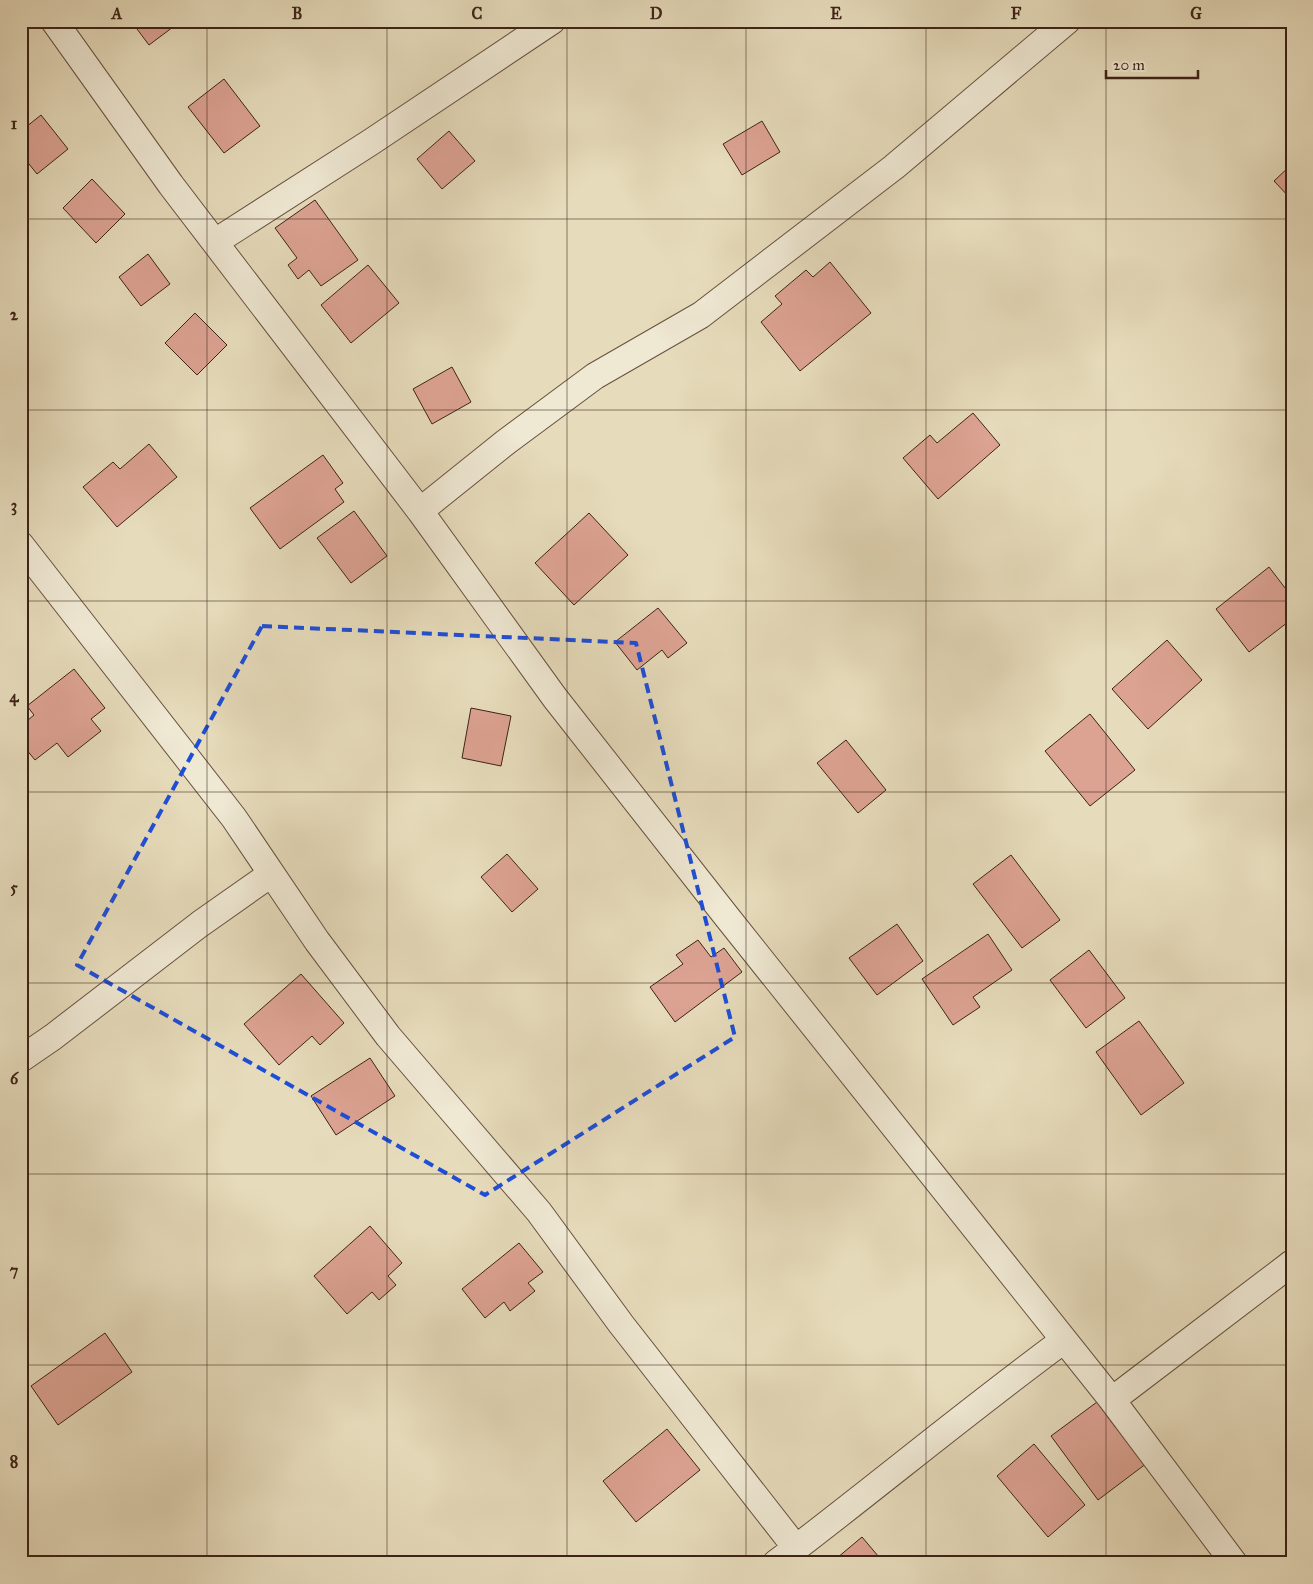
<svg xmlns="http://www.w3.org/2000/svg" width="1313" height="1584" font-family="'IM FELL Great Primer',serif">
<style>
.building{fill:#dca292;stroke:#3d2317}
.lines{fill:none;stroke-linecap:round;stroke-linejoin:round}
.minor-casing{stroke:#675140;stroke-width:28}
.minor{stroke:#efe8d3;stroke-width:26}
.marked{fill:none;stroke:#1d4ed8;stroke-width:4;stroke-dasharray:10 6;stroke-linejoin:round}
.grid{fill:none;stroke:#3d2317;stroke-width:1;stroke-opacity:0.55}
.neatline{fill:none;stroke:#3d2317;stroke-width:2}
.grid-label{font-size:16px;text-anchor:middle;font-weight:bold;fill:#3d2317}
</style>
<rect width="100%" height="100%" fill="#e6dbbb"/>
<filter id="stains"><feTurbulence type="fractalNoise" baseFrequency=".004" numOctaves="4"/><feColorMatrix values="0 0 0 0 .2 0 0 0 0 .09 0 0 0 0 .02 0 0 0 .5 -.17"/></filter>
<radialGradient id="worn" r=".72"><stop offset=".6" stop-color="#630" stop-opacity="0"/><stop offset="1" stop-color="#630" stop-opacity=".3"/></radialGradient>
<!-- building -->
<path class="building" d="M131,21H181L149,45Z
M21,65L27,72L21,77Z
M224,79L260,126L224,153L188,107Z
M41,115L68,149L37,174L21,154V131Z
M762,121L780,152L742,175L723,144Z
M449,131L475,161L442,189L417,159Z
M1292,164V200L1274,181Z
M92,179L125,214L96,243L63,208Z
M315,200L358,260L321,286L309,270L298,279L288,265L297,258L275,228Z
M148,254L170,284L141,306L119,277Z
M830,262L871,313L800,371L761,322L782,304L775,296L806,270L813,277Z
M368,265L399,303L351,343L321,305Z
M195,313L227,345L197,375L165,343Z
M452,367L471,402L432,424L413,389Z
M973,413L1000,445L938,499L903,458L930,435L937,443Z
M149,444L177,477L117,527L83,487L113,462L120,469Z
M323,455L343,483L335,489L344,502L280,549L250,508Z
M354,511L387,556L351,583L317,538Z
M589,513L628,555L574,605L535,563Z
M1269,567L1292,597V619L1249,652L1216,609Z
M658,608L687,643L668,658L662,650L637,670L615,642Z
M1167,640L1202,680L1148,729L1112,689Z
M74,669L105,708L91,719L101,731L68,757L57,743L35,760L21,743V726L34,715L27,706Z
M471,708L511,716L501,766L462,758Z
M1090,714L1135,770L1090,806L1045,751Z
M846,740L886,790L858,813L817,763Z
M507,854L538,889L512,912L481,877Z
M1011,855L1060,920L1022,948L973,884Z
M897,924L923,961L877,995L849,958Z
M988,934L1012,970L973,997L980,1007L953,1025L922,979Z
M698,940L711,957L724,948L742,972L675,1022L650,987L683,964L676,955Z
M1089,950L1125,998L1086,1028L1050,980Z
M301,974L344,1023L320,1045L312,1036L279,1065L244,1024Z
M1139,1021L1184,1083L1141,1115L1096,1052Z
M370,1058L395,1096L336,1135L311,1096Z
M370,1226L402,1263L388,1276L396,1285L379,1300L372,1292L347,1314L314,1276Z
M519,1243L543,1272L528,1283L535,1291L510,1311L504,1302L485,1318L462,1289Z
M105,1333L132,1372L58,1425L31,1386Z
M1097,1402L1116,1428L1123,1422L1151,1460L1098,1500L1051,1436Z
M667,1429L700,1470L636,1522L603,1481Z
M1034,1444L1085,1505L1048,1537L997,1476Z
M862,1537L884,1563H831Z"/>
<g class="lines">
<!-- minor casing -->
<g class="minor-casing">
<path id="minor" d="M54,21L171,185L420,511L555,698L727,917L1112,1400L1234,1563
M215,242L371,142L552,21
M420,511L506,442L595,376L701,315L894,167L1067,21
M21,545L234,818L317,941L388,1036L539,1212L621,1324L796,1548C886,1479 973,1407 1064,1340
M21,1059L53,1037L200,924L271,874
M1112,1400L1292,1263
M776,1563L796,1548"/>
</g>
<!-- minor -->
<use href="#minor" class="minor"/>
</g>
<!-- marked area -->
<path class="marked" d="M262,626L636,643L735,1037L485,1195L77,965Z"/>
<!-- grid -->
<path class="grid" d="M207,21V1563M387,21V1563M567,21V1563M746,21V1563M926,21V1563M1106,21V1563M21,219H1292M21,410H1292M21,601H1292M21,792H1292M21,983H1292M21,1174H1292M21,1365H1292"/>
<!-- margin -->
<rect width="1313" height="1584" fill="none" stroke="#e6dbbb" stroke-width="55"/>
<!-- scale -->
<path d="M1106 70v8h92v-8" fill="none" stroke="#3d2317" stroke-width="2.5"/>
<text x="1113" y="70" font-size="15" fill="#3d2317" stroke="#efe8d3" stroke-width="4" paint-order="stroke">20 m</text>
<rect x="28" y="28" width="1258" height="1528" class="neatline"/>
<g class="grid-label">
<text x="117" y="19">A</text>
<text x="297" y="19">B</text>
<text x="477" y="19">C</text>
<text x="656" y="19">D</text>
<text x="836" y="19">E</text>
<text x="1016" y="19">F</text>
<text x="1196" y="19">G</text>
<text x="14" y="129">1</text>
<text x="14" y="320">2</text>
<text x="14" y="511">3</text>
<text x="14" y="702">4</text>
<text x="14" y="893">5</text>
<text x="14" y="1084">6</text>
<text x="14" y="1276">7</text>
<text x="14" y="1467">8</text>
</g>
<rect width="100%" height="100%" filter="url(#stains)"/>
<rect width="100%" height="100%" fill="url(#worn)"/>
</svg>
